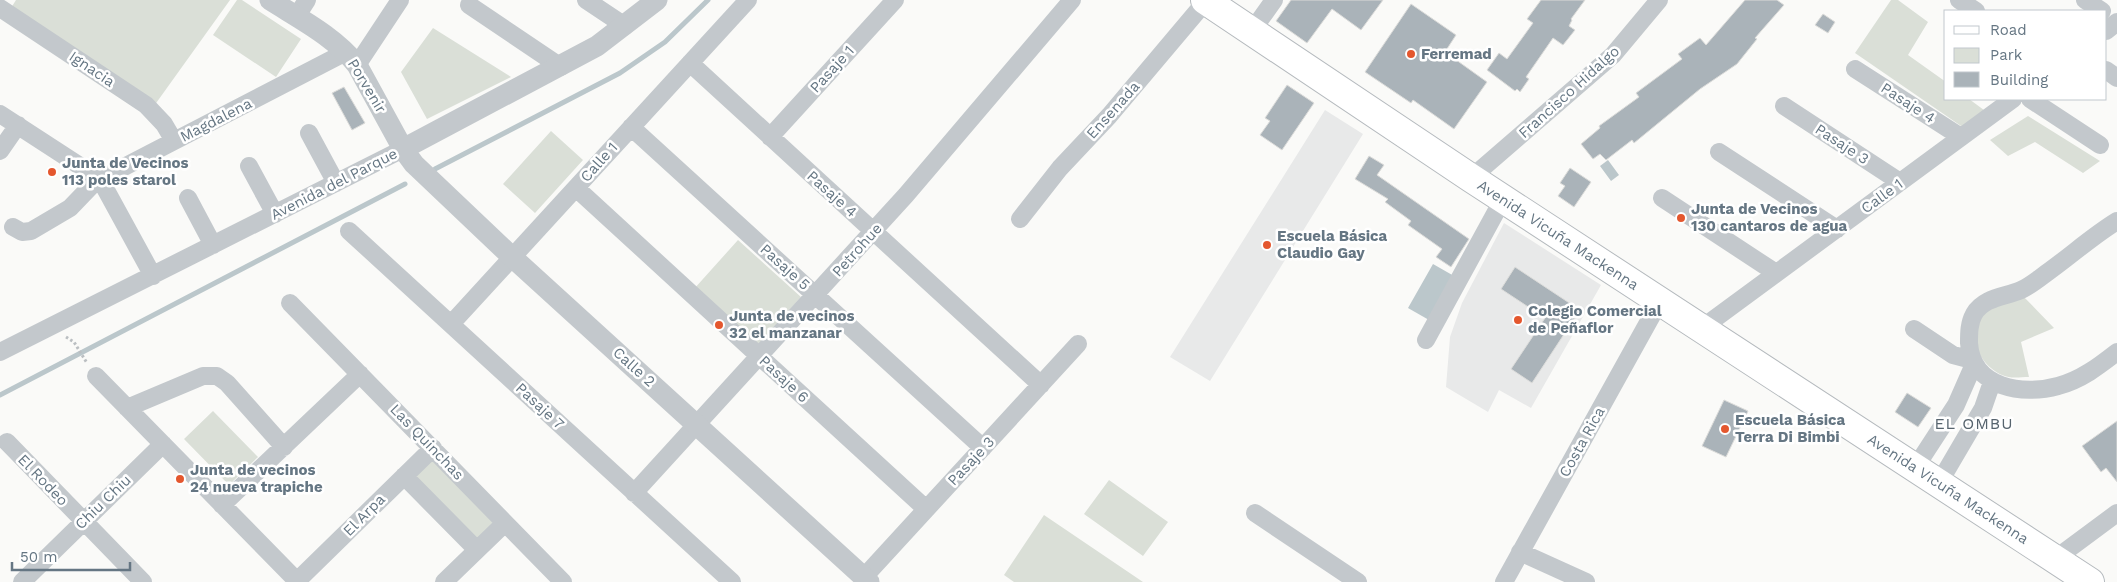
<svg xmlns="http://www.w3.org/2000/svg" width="2117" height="582" font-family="'Work Sans',sans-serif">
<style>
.built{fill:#e8e9e9}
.green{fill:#dadfd7}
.water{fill:#bbc7cb}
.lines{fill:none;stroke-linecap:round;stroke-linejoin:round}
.stream{stroke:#bbc7cb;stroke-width:5}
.building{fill:#aab3b9;stroke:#dcdcda}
.primary-casing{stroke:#b5babe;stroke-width:30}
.path{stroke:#bbbfc2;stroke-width:3;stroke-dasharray:2.5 2.5;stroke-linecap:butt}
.minor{stroke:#c3c8cc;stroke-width:18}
.tertiary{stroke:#c3c8cc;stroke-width:21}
.primary{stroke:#fff;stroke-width:28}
.poi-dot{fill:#e4572e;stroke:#fff;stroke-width:2}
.labels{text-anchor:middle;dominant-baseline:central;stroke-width:5;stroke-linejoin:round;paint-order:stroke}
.poi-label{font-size:15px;font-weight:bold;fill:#657683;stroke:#fff;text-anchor:start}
.street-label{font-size:15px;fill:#657683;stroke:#fff}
.neighbourhood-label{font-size:16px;letter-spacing:1px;fill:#57646e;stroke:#fff}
</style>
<rect width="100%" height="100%" fill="#fafaf8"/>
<!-- built -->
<path class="built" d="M1325,110L1363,134L1210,381L1170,357Z
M1504,223L1601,285L1531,408L1499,390L1488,412L1446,387L1450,337L1462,303Z"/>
<!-- green -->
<path class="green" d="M16,0H230L154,106L11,8Z
M237,0H242L301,39L276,77L213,35Z
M1891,0H1898L1928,22L1908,55L1946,82V99H1969L1988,113L1964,128L1855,53Z
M433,28L511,77L427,119L401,72Z
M2028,116L2100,161L2083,173L2035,142L2008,156L1990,140Z
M551,131L583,160L535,213L503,184Z
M738,240L801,297L757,346L694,289Z
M2023,296L2054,328L2021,342L2029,377C2019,377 2011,379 2002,375C1984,367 1971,346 1976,327C1977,323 1978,318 1980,316C1990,304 2009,301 2023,296Z
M213,411L258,457L229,485L184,439Z
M432,456L498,523L477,544L412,478Z
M1109,480L1168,522L1143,556L1084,514Z
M1044,515L1143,582H1014L1004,575Z"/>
<!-- water -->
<path class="water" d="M1608,160L1619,175L1611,181L1600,166Z
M1433,264L1454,276L1429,320L1408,308Z"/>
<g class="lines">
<!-- stream -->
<path class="stream" d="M435,169L620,73L665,42L708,0
M0,395L405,184"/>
</g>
<!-- building -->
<path class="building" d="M1291,0H1383L1361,30L1332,9L1307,43L1276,21Z
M1541,0H1585L1571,19L1572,20L1569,26L1575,30L1563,45L1553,38L1526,77L1529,79L1520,92L1517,89L1515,91L1487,70L1499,53L1507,59L1533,23L1527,19Z
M1745,0H1777L1784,5L1755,38L1757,39L1737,64L1700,89L1634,143L1632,140L1606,160L1600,154L1593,159L1581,144L1600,128L1599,126L1639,97L1636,93L1682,59L1678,54L1700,38L1706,45Z
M1411,4L1456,35L1445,52L1487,82L1454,129L1413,100L1411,103L1365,72Z
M1823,14L1835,22L1828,33L1815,25Z
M1287,85L1314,103L1282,150L1260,135L1270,121L1265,118Z
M344,87L365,123L352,130L332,93Z
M1369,156L1384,165L1377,175L1469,239L1451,267L1436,257L1442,249L1408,225L1411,221L1385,202L1388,199L1355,179Z
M1570,168L1591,182L1574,207L1558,196L1565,186L1560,183Z
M1515,267L1580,310L1532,383L1511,369L1545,318L1501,289Z
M1907,393L1931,408L1918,427L1895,412Z
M1724,400L1748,411L1726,457L1702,446Z
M2117,421V482L2106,468L2101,472L2082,446Z"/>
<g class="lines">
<!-- primary casing -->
<g class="primary-casing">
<path id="primary" d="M1205,0L1471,178L2090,582"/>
</g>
<!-- path -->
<path class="path" d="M66,337L74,342L87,363"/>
<!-- minor -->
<path class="minor" d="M586,0L625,26
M1959,0L1976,11
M2085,0L2102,11
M469,5L561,67
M0,8L146,105L164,124L174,141
M296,17L307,0
M1252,31L1274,0
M2106,31L2117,22
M690,63L1041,385
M357,65L400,0
M1855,69L1961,137
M2106,70L2117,78
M2030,99L2100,145
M1784,106L1900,182
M0,114L100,179L153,276
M631,127L983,448
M309,133L336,183
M770,137L895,0
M0,151L18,125
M1719,152L1837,229
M249,166L275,214
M1471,178L1613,55L1659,0
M576,188L926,509
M188,198L213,245
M1662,198L1776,273
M1020,219L1060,168L1109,116L1206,1
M2117,221C2094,235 2074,253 2052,269C2042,276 2032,285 2021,290C2005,297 1984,297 1974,314C1969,323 1969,333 1969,343C1972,388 2023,396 2058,386C2081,380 2099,366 2117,352
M13,227L22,232L31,231L70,208L95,182L346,52
M349,231L732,582
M290,303L563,582
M451,324L748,0
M1702,328L2013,99
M1914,329L1953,355L1972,360
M1426,340L1503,199
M0,352L403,149
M96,376L298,582
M127,408L203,376H217L227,383L284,447
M7,442L143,582
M1915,468L1956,405L1974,364
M404,476L477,550
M1939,483L1983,408L1992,382
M634,493L906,195L1072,0
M222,505L360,374
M1255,513L1358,582
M1520,552L1586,582
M2055,559L2117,513
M864,577L1078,344
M22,582L163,444
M296,582L433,448
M444,582L505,523
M1504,582L1660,301"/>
<!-- tertiary -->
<path class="tertiary" d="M270,0C300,19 335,37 357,65L403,149L414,164L512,257L869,582
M403,149L597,46L657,0"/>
<!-- primary -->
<use href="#primary" class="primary"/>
</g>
<!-- markers -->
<g class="poi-dot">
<circle cx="1411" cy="54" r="5"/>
<circle cx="52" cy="172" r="5"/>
<circle cx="1681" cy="218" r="5"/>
<circle cx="1267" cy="245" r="5"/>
<circle cx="1518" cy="320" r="5"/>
<circle cx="719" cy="325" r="5"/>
<circle cx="1725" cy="429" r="5"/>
<circle cx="180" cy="479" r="5"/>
</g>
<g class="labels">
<!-- poi labels -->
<g class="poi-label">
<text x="1421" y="54">Ferremad</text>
<text x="62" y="163">Junta de Vecinos<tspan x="62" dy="17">113 poles starol</tspan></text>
<text x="1691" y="209">Junta de Vecinos<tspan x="1691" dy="17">130 cantaros de agua</tspan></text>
<text x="1277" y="236">Escuela Básica<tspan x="1277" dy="17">Claudio Gay</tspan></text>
<text x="1528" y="311">Colegio Comercial<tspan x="1528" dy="17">de Peñaflor</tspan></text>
<text x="729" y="316">Junta de vecinos<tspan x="729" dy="17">32 el manzanar</tspan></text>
<text x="1735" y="420">Escuela Básica<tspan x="1735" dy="17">Terra Di Bimbi</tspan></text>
<text x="190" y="470">Junta de vecinos<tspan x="190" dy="17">24 nueva trapiche</tspan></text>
</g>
<!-- street labels -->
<g class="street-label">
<text transform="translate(92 69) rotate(34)">Ignacia</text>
<text transform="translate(832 69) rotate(-48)">Pasaje 1</text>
<text transform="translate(367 86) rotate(59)">Porvenir</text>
<text transform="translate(1569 92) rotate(-42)">Francisco Hidalgo</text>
<text transform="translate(1908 103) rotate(33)">Pasaje 4</text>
<text transform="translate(1113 110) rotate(-48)">Ensenada</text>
<text transform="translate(216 120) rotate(-27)">Magdalena</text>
<text transform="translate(1842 144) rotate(33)">Pasaje 3</text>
<text transform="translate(599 162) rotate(-48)">Calle 1</text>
<text transform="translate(334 184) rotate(-27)">Avenida del Parque</text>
<text transform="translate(832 194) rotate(42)">Pasaje 4</text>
<text transform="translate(1882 196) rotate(-36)">Calle 1</text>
<text transform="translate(1558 235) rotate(33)">Avenida Vicuña Mackenna</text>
<text transform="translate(857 250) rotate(-48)">Petrohue</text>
<text transform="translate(785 267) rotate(42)">Pasaje 5</text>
<text transform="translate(634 367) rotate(42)">Calle 2</text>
<text transform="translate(784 379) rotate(43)">Pasaje 6</text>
<text transform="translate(540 406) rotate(43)">Pasaje 7</text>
<text transform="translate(427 442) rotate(46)">Las Quinchas</text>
<text transform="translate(1582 442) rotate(-61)">Costa Rica</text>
<text transform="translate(971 461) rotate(-47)">Pasaje 3</text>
<text transform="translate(43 480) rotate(46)">El Rodeo</text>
<text transform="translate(1948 489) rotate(33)">Avenida Vicuña Mackenna</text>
<text transform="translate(103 502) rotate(-44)">Chiu Chiu</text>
<text transform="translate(364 515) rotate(-45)">El Arpa</text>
</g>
<!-- neighbourhood labels -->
<g class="neighbourhood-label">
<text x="1974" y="423">EL OMBU</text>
</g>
</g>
<!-- legend -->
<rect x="1944" y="10" width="162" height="90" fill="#ffffff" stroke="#c1c8cd"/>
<rect x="1954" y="26" width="25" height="8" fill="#ffffff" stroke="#c1c8cd"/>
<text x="1990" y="35" font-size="15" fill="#657683">Road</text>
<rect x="1954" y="48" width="25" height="15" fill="#dadfd7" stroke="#c1c8cd"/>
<text x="1990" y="60" font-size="15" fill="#657683">Park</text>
<rect x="1954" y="72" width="25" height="15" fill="#aab3b9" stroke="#c1c8cd"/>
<text x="1990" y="85" font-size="15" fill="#657683">Building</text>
<!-- scale -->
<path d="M12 562v8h118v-8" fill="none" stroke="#657683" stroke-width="2.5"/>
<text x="20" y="562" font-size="15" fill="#657683" stroke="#ffffff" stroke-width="4" paint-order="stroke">50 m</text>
</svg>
